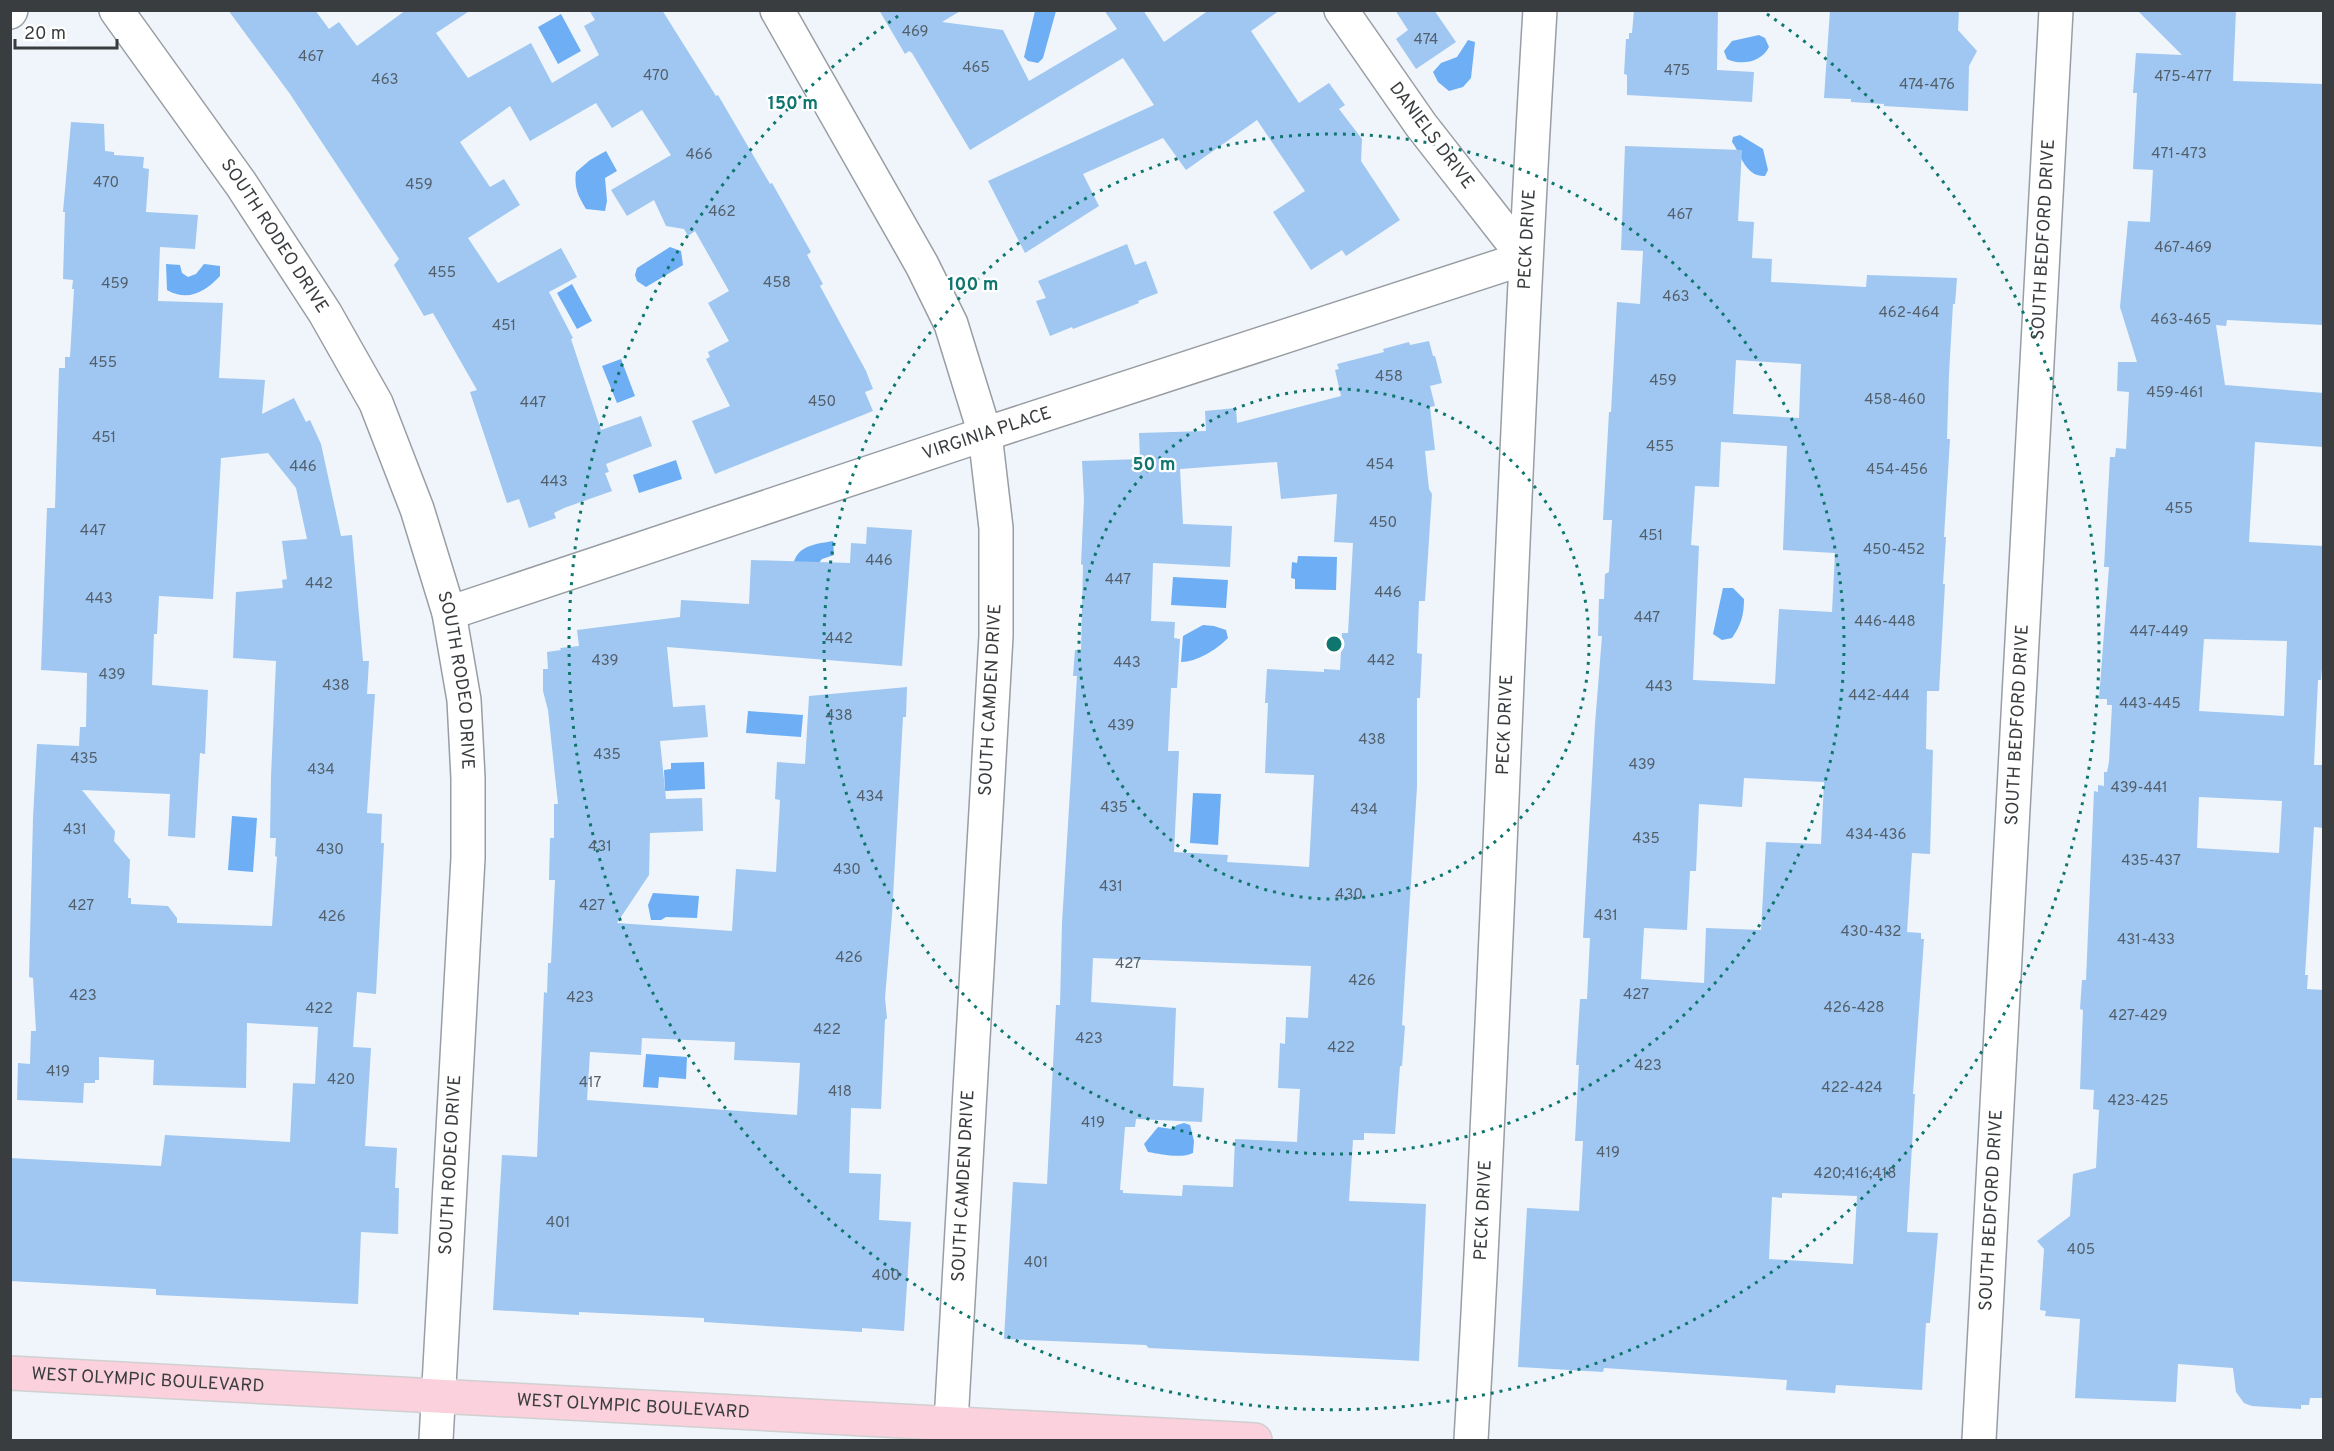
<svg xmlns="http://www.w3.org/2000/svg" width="2334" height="1451" font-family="Overpass,sans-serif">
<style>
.water{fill:#6daef4}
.building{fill:#9fc7f1;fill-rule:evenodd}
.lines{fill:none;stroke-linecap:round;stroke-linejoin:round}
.street-casing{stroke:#989ea3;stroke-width:36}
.primary-casing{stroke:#d0d0d1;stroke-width:36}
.street{stroke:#fff;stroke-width:33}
.primary{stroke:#fad1dc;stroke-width:33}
.ring{fill:none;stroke:#0f766e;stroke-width:3;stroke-dasharray:3 6}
.labels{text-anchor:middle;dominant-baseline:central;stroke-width:4.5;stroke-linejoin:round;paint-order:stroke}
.number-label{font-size:15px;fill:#53606c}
.street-label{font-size:18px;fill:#3a3d3f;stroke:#fff}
.centre{fill:#0f766e;stroke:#fff;stroke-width:3}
.ring-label{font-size:18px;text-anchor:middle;font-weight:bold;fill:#0f766e;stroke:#fff;stroke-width:4.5;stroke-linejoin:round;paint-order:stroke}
</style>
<rect width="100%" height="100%" fill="#eff5fb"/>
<!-- water -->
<path class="water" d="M1035,11H1056L1043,58L1038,63L1028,61L1024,57Z
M561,14L581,51L558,64L538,27Z
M1759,35L1765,38L1769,47C1762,62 1741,66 1727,59L1724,51L1732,41Z
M1468,40L1475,42L1471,78L1463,87L1449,91L1438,82L1433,72L1441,63L1457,57Z
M1740,135L1763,149L1768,170L1765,176C1745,177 1741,154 1732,142L1733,137Z
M606,151L617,171L605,178L607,201L605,211L586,209C578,196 574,188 576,172L590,160Z
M670,247L681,251L683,265L646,287L637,281L635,275L637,268Z
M166,264L180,265L182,273L188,277L196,274L204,264L220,266V276C205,292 188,302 167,290Z
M572,284L592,321L577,329L557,293Z
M621,359L635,396L617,403L602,366Z
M676,460L682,479L639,493L633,475Z
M833,541L834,555L822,559L817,565L792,571C795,546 810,545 833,541Z
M1298,556L1337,557L1336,590L1295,589V579L1291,578L1292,562L1297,563Z
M1173,577L1228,580L1226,608L1171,605Z
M1723,588H1733L1744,599C1744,615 1741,625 1732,638L1722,640L1713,634Z
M1203,625L1214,626L1226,630L1228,638C1216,650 1197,662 1181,662L1183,636Z
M748,711L803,715L801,737L746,733Z
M704,762L705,789L665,791L664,770L671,769V763Z
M1193,793L1221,794L1218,845L1190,843Z
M232,816L257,818L253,872L228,870Z
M653,893L699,896L697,918L666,917L661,920H651L648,905Z
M646,1054L687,1057L686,1079L659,1077L658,1088L643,1087Z
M1184,1123L1190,1125L1194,1141L1193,1153C1181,1159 1161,1154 1148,1152L1144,1144L1158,1127L1172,1129L1177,1125Z"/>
<!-- building -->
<path class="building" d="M228,10H315L329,29L339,22L357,46L406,10H471L436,33L468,78L531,43L552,83L599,55L584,26L595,20L589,10H662L716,96L718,95L770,184L772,183L811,252L807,255L823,284L820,286L866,371L873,389L865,392L873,411L715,474L692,421L730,406L706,359L710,357L708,352L729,341L708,303L729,291L695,231L688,236L684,229L666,226L654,200L627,216L611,190L671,155L642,110L612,128L596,103L530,141L510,106L460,142L490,187L504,179L520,205L468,238L498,283L561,248L577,277L549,292L573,338L571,339L601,430L641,416L652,446L606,464L609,472L605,473L612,491L564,508L554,513L556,518L529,528L519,499L507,503L470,392L477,390L433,313L424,316L394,265L399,259L290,94Z
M879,10H962L942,22L1003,30L1029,81L1117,29L1104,10H1143L1164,42L1209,10H1280L1251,31L1299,103L1329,83L1345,105L1339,109L1362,139L1361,161L1400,220L1346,256L1342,250L1311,270L1273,212L1305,191L1257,120L1186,170L1163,138L1083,174L1099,206L1025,253L988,181L1154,105L1123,58L970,150L912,53L909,51L905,54Z
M1395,10H1434L1456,42L1416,69L1396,39L1408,30Z
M1634,10H1718L1717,70L1754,72L1752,102L1627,95V75L1624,74L1626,39H1629V33H1632Z
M1830,10H1959L1958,30L1977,51L1969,66L1968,111L1884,106V104L1851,102V99L1824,98Z
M2137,10H2236L2233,81L2324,84V325L2227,320L2226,326L2216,325L2225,385L2324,393V447L2255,442L2249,542L2324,546V644L2321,680H2318L2314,765H2324V828L2314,827L2305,975H2308L2307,989L2324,990V1398H2310L2309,1405H2301V1409L2252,1406L2244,1403L2236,1392L2233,1368L2178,1364L2176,1402L2075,1398L2080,1319L2045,1316L2046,1311L2040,1310L2044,1249L2037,1241L2070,1216L2073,1174L2096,1168L2099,1110L2093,1109L2094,1090L2080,1089L2083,1010L2080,1009L2082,980H2086L2094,791L2098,792V785L2104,786V772H2107L2109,762L2112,705H2107V699H2099L2109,567H2104L2110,457H2115L2116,448L2126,449L2129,392L2117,391L2118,362H2137L2120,307L2128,221L2150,222L2153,170L2133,169L2137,93H2133L2136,53L2182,55ZM2204,639L2287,641L2284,716L2199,711ZM2199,797L2282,801L2279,853L2197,848Z
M71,122L104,124L105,151L114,152V155L144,157L143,168L149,169L146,212L198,215L195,249L160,247L158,301L223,303L219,378L265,380L262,414L294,398L306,422L310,420L321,444L341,536L352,535L363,661H369L367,694H375L367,813L382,814L381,843H384L376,994L357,992L353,1047L371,1048L365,1146L397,1148L395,1188H399L398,1234L361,1232L358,1304L156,1295V1289L10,1281V1158L161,1166L165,1135L290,1142L293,1083L315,1084L318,1027L247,1023L246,1088L153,1085L154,1060L99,1057V1080H95V1083H84L83,1103L17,1100L18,1063L30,1064L31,1031H36L33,978L29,977L33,818L37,744L79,746L80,727H86L87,673L41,670L47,508H55L59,368H65V357H70L74,289H72L73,280L63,279L65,212H63ZM268,453L296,488L307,539L282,541L287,579L282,580L283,588L236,592L233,658L276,661L271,777L270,838H276L275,856L277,857L272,926L177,923V918L168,906L131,904V898H128L130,860L114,841L115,831L82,790L170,794L168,836L195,838L200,753L205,754L208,690L152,685L154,634H157L159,596L213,599L221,458Z
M1625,146L1742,150L1738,221L1754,222L1752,258L1772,259L1771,282L1866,287L1867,275L1957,278L1955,304H1953L1949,374L1947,439H1950L1944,537H1946L1943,584H1945L1939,691H1927L1926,749L1933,750L1930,854L1912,853L1907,932L1921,933V939H1924L1913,1094H1915L1907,1232L1938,1233L1930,1323H1926L1922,1390L1836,1385L1835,1393L1786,1390L1787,1380L1604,1368L1603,1372L1518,1367L1527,1208L1579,1211L1583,1141H1575L1579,1065H1576L1580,999H1587L1590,938H1583L1595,724L1602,636H1598L1599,599H1604L1605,574L1609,572L1612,520H1603L1609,412H1611L1617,302L1640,304L1643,251L1621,250ZM1736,360L1801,364L1799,418L1733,414ZM1721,442L1787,446L1783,550L1835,553L1832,612L1779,609L1775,684L1693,680L1699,546L1691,545L1695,486L1719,487ZM1744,778L1824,782L1821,844L1766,842L1761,930L1706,928L1704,983L1641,979L1644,928L1687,930L1690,871H1696L1699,804L1742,807ZM1782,1193L1857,1196L1853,1264L1769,1259L1772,1197L1782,1198Z
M1127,244L1135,265L1146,261L1158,293L1138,301L1139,303L1073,329L1072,327L1050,336L1036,301L1046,298L1038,281Z
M1429,341L1433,356H1435L1442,383L1430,386L1435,406L1430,407L1435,450L1425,451L1429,489L1432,494L1425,601H1419L1417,653L1422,654L1420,698H1417V787L1402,1025L1405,1026L1402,1066H1400L1395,1134L1364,1133V1140H1353L1349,1201L1426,1204L1419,1361L1149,1348L1146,1345L1004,1339L1013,1182L1047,1184L1056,1005H1060L1062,923L1077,676H1073L1075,650H1081L1083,565L1081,564L1084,499L1082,461L1140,459L1139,433L1206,431L1205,411L1236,408L1237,423L1341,396L1335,370L1339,369L1337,364L1384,352L1383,349L1409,342L1410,345ZM1277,462L1281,499L1337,494L1334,542L1353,543L1348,633H1342L1340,670L1324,669V672L1267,669L1265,703H1268L1265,773L1314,775L1309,867L1227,862L1228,855L1174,852L1179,751H1168L1171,688H1177L1180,639L1174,638L1175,622L1151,621L1153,563L1230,567L1232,526L1183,524L1180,469ZM1093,958L1311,966L1308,1018L1286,1017L1285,1044L1280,1043L1278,1088L1300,1089L1297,1142L1235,1139L1233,1187L1183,1185L1182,1196L1123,1193V1190H1120L1125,1127H1135L1136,1119L1202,1122L1204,1088L1173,1086L1176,1008L1091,1002Z
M867,527L912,530L902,666L667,647L673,707L705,705L708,737L660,741L666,799L702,798L703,831L650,833L649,875L617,923L732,931L736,869L776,872L780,800L775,799L777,762L805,764L809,696L907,687L906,717H903L892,915L885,998L887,1018L885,1020L881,1109L851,1108L849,1173L881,1174L879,1220L911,1222L904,1331L862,1328V1332L704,1322V1318L579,1312V1315L493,1310L502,1155L537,1157L544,992L547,993L548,963H551L555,880H549L550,838H554V804H558L548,710L543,691V669H548L547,652L561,650L560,648L579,646L577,630L680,617L681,600L749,604L751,560L850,563L851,543L866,544ZM642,1038L735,1042L734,1060L800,1063L797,1115L587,1100L590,1052L641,1055Z"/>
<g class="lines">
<!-- street casing -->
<g class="street-casing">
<g id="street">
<path id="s1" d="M116,10L241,184L325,313L376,403L417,509L449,613L464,700L468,778V858L436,1440"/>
<path d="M777,10L922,265L951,324L985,434L996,528V636L950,1440"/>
<path d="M10,12L11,10"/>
<path id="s2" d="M449,613L985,434L1525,258L1421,125L1341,10"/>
<path id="s3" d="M1471,1440C1499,964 1511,487 1540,10"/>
<path id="s4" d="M1979,1440L2056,10"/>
</g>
</g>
<!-- primary casing -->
<g class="primary-casing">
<g id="primary">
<path id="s5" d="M10,1373L1255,1440"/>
</g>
</g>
<!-- street -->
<use href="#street" class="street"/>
<!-- primary -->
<use href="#primary" class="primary"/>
</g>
<!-- distance rings -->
<g class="ring">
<circle cx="1334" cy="644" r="255"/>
<circle cx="1334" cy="644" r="510"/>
<path d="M1767 14A765 765 0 1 1 901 14"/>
</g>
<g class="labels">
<!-- number labels -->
<g class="number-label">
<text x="915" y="32">469</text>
<text x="1426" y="40">474</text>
<text x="311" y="57">467</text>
<text x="976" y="68">465</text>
<text x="1677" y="71">475</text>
<text x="656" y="76">470</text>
<text x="2183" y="77">475-477</text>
<text x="385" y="80">463</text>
<text x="1927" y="85">474-476</text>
<text x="2179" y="154">471-473</text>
<text x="699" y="155">466</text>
<text x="106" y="183">470</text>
<text x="419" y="185">459</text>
<text x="722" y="212">462</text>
<text x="1680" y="215">467</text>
<text x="2183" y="248">467-469</text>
<text x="442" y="273">455</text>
<text x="777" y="283">458</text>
<text x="115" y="284">459</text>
<text x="1676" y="297">463</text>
<text x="1909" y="313">462-464</text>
<text x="2181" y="320">463-465</text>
<text x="504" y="326">451</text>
<text x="103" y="363">455</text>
<text x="1389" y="377">458</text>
<text x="1663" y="381">459</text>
<text x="2175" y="393">459-461</text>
<text x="1895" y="400">458-460</text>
<text x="822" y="402">450</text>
<text x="533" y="403">447</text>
<text x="104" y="438">451</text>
<text x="1660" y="447">455</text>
<text x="1380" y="465">454</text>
<text x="303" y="467">446</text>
<text x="1897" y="470">454-456</text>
<text x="554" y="482">443</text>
<text x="2179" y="509">455</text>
<text x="1383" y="523">450</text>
<text x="93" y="531">447</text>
<text x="1651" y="536">451</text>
<text x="1894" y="550">450-452</text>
<text x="879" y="561">446</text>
<text x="1118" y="580">447</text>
<text x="319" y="584">442</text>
<text x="1388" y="593">446</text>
<text x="99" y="599">443</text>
<text x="1647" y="618">447</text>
<text x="1885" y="622">446-448</text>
<text x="2159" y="632">447-449</text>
<text x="839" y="639">442</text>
<text x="605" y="661">439</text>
<text x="1381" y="661">442</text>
<text x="1127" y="663">443</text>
<text x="112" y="675">439</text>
<text x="336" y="686">438</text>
<text x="1659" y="687">443</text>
<text x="1879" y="696">442-444</text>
<text x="2150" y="704">443-445</text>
<text x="839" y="716">438</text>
<text x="1121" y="726">439</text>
<text x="1372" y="740">438</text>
<text x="607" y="755">435</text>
<text x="84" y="759">435</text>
<text x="1642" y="765">439</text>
<text x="321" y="770">434</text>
<text x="2139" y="788">439-441</text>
<text x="870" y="797">434</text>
<text x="1114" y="808">435</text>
<text x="1364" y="810">434</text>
<text x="75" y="830">431</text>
<text x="1876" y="835">434-436</text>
<text x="1646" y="839">435</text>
<text x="600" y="847">431</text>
<text x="330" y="850">430</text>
<text x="2151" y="861">435-437</text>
<text x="847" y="870">430</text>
<text x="1111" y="887">431</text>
<text x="1349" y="895">430</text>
<text x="81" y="906">427</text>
<text x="592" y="906">427</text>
<text x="1606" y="916">431</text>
<text x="332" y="917">426</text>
<text x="1871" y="932">430-432</text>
<text x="2146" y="940">431-433</text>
<text x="849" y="958">426</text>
<text x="1128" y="964">427</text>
<text x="1362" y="981">426</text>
<text x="1636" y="995">427</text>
<text x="83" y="996">423</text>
<text x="580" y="998">423</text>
<text x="1854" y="1008">426-428</text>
<text x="319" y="1009">422</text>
<text x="2138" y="1016">427-429</text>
<text x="827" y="1030">422</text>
<text x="1089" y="1039">423</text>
<text x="1341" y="1048">422</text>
<text x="1648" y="1066">423</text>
<text x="58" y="1072">419</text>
<text x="341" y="1080">420</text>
<text x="590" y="1083">417</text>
<text x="1852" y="1088">422-424</text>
<text x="840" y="1092">418</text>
<text x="2138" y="1101">423-425</text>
<text x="1093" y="1123">419</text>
<text x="1608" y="1153">419</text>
<text x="1855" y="1174">420;416;418</text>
<text x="558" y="1223">401</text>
<text x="2081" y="1250">405</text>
<text x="1036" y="1263">401</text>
<text x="886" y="1276">400</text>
</g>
<!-- street labels -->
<g class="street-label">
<text transform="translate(1431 136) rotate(53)">DANIELS DRIVE</text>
<text stroke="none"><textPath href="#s1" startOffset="276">SOUTH RODEO DRIVE</textPath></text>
<text stroke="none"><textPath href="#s3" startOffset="1202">PECK DRIVE</textPath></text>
<text stroke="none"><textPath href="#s4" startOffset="1202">SOUTH BEDFORD DRIVE</textPath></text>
<text stroke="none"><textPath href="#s2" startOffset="567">VIRGINIA PLACE</textPath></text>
<text stroke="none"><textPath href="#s1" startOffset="762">SOUTH RODEO DRIVE</textPath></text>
<text transform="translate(991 700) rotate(-87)">SOUTH CAMDEN DRIVE</text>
<text stroke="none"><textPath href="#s3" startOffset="716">PECK DRIVE</textPath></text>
<text stroke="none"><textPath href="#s4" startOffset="716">SOUTH BEDFORD DRIVE</textPath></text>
<text transform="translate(451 1165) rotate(-87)">SOUTH RODEO DRIVE</text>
<text transform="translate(964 1186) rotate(-87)">SOUTH CAMDEN DRIVE</text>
<text stroke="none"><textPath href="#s3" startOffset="230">PECK DRIVE</textPath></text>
<text stroke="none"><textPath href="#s4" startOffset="230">SOUTH BEDFORD DRIVE</textPath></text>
<text stroke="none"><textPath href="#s5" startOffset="138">WEST OLYMPIC BOULEVARD</textPath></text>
<text stroke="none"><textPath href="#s5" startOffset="624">WEST OLYMPIC BOULEVARD</textPath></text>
</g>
</g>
<circle cx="1334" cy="644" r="9" class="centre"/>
<g class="ring-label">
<text x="793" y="109">150 m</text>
<text x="973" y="290">100 m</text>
<text x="1154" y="470">50 m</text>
</g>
<!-- border -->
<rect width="2334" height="1451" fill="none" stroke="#3a3d3f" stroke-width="24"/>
<!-- scale -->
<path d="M15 39v9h102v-9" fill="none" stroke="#3a3d3f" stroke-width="3"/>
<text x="24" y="39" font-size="18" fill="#3a3d3f" stroke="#ffffff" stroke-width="4.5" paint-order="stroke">20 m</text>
</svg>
